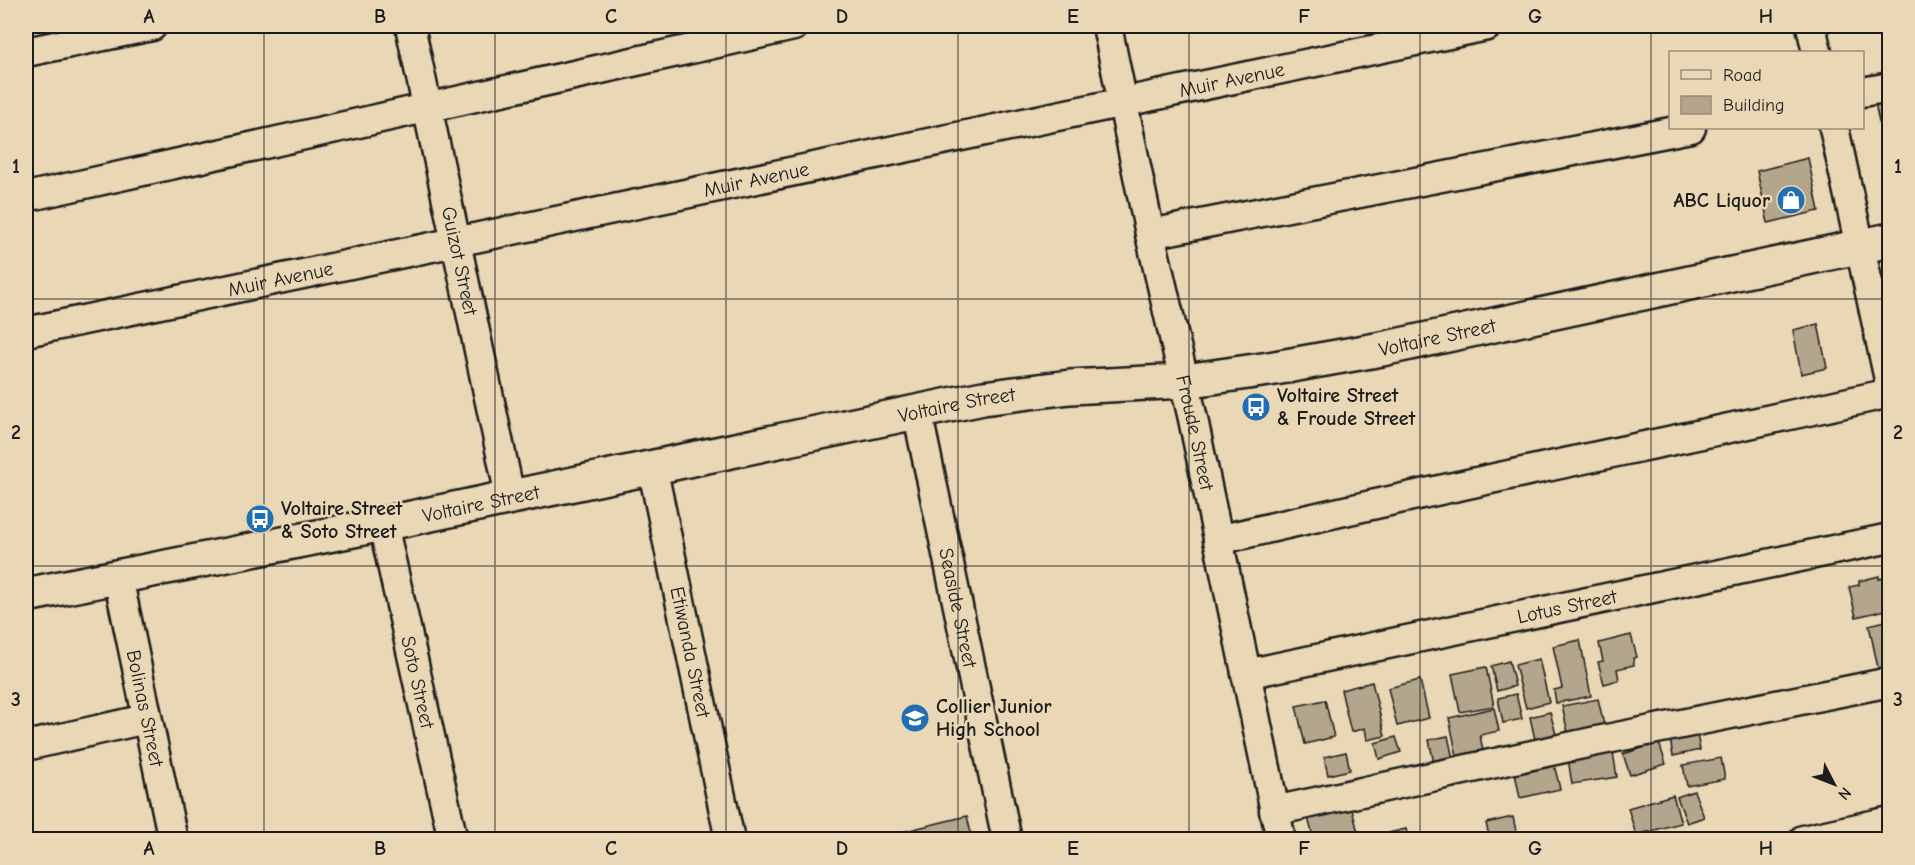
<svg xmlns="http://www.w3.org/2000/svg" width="1915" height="865" font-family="'Comic Neue',sans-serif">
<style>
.building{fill:#b4a68d;stroke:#1c1c1c;stroke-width:1.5}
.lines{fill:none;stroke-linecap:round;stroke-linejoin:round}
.minor-casing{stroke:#1c1c1c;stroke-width:33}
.major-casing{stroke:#1c1c1c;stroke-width:38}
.minor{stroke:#ead7b5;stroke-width:28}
.major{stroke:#ead7b5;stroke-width:33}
.grid{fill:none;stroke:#1c1c1c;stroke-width:1.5;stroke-opacity:0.55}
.labels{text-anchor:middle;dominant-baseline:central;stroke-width:5;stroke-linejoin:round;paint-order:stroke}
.street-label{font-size:20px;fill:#1c1c1c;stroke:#ead7b5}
.poi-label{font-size:20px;font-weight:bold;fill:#1c1c1c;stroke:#ead7b5;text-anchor:start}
.neatline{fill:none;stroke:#1c1c1c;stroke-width:2}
.grid-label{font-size:20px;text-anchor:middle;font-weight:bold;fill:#1c1c1c}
</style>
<rect width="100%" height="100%" fill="#ead7b5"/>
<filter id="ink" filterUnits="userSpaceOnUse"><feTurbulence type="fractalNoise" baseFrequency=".0167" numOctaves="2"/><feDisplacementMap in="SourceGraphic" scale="12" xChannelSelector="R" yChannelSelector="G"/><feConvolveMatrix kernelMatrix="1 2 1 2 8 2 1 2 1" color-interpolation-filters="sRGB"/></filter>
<g filter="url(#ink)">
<!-- building -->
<path class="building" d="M1890,100V134L1882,136L1875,103Z
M1808,158L1819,211L1768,223L1757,171Z
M1818,324L1827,368L1801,374L1793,330Z
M1879,576V579L1890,577V609L1856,617L1849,587L1859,585V581Z
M1890,620V665L1878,668L1869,625Z
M1631,635L1637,657L1633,658L1634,665L1617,669L1619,680L1604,684L1598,662L1603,661L1599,643Z
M1580,640L1591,696L1556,703L1554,690L1562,688L1553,646Z
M1539,659L1549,702L1526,708L1515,665Z
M1509,661L1515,686L1497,691L1491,666Z
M1486,667L1494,706L1460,712L1452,674Z
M1420,680L1429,718L1397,726L1388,688Z
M1372,682L1385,736L1367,740L1365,728L1351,732L1341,690Z
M1516,694L1522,719L1503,723L1498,698Z
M1598,699L1604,725L1568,733L1562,706Z
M1325,700L1334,737L1305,744L1296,706Z
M1494,708L1499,731L1480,735L1483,751L1457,756L1449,718Z
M1550,712L1557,738L1536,744L1530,717Z
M1697,734L1700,750L1673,756L1670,739Z
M1448,736L1453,759L1434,763L1429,740Z
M1396,737L1401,752L1379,759L1375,743Z
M1659,743L1666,764L1630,775L1623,754Z
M1346,752L1350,770L1328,775L1324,757Z
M1613,752L1617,777L1572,784L1568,759Z
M1721,758L1725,779L1687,786L1683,765Z
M1554,764L1560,789L1520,798L1515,773Z
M1694,791L1704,817L1687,823L1677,797Z
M1673,795L1681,823L1636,835L1628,808Z
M1350,802L1360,840H1314L1307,814Z
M967,816L972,838L894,840L893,834Z
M1513,817L1518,840H1490L1486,823Z
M1406,829L1409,840H1385L1384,834Z"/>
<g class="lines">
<!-- minor casing -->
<g class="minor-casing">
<g id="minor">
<path id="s1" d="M410,26L510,496"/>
<path id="s2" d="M1107,26L1150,234L1193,419L1281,840"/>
<path d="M1811,26L1817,52"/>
<path d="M26,52L152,26"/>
<path d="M1862,92L1890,87"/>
<path d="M1834,128L1890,384"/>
<path d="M26,197L794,26"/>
<path d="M1150,234L1691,128"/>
<path id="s3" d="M26,332L1487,26"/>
<path id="s4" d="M917,411L1007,840"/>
<path id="s5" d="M652,466L730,840"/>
<path id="s6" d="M383,524L453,840"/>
<path d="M1218,540C1441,487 1666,443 1890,393"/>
<path id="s7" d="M118,577L173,840"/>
<path id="s8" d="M1246,674L1890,538"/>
<path d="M26,746L146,719"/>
<path d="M1274,811L1592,742L1890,682"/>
<path d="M1803,840L1890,821"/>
</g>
</g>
<!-- major casing -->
<g class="major-casing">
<g id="major">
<path id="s9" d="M26,595L383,524L983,398L1070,387L1185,381L1269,369L1382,349L1890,240"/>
</g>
</g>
<!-- minor -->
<use href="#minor" class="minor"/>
<!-- major -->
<use href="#major" class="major"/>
</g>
</g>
<!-- grid -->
<path class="grid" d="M264,26V840M495,26V840M726,26V840M958,26V840M1189,26V840M1420,26V840M1651,26V840M26,299H1890M26,566H1890"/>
<!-- icons -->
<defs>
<g id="shop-disc" transform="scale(1.5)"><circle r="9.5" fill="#1f6fb2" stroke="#ead7b5"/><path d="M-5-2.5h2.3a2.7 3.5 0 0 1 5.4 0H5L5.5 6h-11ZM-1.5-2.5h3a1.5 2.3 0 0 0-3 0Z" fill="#fff"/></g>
<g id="bus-disc" transform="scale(1.5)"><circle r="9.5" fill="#1f6fb2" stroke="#ead7b5"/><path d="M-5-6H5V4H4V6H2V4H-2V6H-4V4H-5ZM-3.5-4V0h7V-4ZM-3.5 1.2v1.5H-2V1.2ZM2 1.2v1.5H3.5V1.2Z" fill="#fff"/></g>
<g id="school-disc" transform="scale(1.5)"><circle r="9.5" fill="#1f6fb2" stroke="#ead7b5"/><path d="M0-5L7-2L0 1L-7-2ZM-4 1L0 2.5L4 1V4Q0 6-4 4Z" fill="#fff"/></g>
</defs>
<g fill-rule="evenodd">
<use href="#shop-disc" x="1791" y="200"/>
<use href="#bus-disc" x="1256" y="407"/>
<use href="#bus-disc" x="260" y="519"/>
<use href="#school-disc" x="915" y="718"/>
</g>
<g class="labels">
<!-- street labels -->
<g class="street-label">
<text stroke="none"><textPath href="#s3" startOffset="1232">Muir Avenue</textPath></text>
<text stroke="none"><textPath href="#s3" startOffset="746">Muir Avenue</textPath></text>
<text stroke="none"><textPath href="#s1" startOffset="240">Guizot Street</textPath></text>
<text stroke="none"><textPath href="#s3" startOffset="260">Muir Avenue</textPath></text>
<text stroke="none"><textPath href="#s9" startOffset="1436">Voltaire Street</textPath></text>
<text stroke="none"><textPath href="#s9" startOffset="950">Voltaire Street</textPath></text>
<text stroke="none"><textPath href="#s2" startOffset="416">Froude Street</textPath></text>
<text stroke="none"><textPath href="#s9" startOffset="464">Voltaire Street</textPath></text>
<text stroke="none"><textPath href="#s8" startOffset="328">Lotus Street</textPath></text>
<text stroke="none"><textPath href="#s4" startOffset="201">Seaside Street</textPath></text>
<text stroke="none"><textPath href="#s5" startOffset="190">Etiwanda Street</textPath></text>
<text stroke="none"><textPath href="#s6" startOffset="162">Soto Street</textPath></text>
<text stroke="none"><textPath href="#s7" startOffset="134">Bolinas Street</textPath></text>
</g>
<!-- poi labels -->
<g class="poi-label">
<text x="1770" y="200" text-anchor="end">ABC Liquor</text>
<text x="1277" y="395">Voltaire Street<tspan x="1277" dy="23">&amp; Froude Street</tspan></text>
<text x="281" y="508">Voltaire Street<tspan x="281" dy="23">&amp; Soto Street</tspan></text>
<text x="936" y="706">Collier Junior<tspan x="936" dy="23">High School</tspan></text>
</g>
</g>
<!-- margin -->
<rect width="1915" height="865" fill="none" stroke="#ead7b5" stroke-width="66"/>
<!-- legend -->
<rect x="1669" y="51" width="195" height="78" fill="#ead7b5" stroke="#988c78" stroke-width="1.5"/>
<rect x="1681" y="70" width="30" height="9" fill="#ead7b5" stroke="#988c78" stroke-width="1.5"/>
<text x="1723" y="81" font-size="18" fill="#1c1c1c">Road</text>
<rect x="1681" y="96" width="30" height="18" fill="#b4a68d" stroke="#988c78" stroke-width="1.5"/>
<text x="1723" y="111" font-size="18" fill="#1c1c1c">Building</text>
<!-- north arrow -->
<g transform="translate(1834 784) rotate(132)" stroke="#ead7b5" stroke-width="4.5" paint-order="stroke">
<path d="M0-4.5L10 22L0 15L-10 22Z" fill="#1c1c1c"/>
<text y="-9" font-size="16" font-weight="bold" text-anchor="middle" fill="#1c1c1c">N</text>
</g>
<rect x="33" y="33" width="1849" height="799" class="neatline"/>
<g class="grid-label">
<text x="149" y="23">A</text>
<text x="380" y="23">B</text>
<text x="611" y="23">C</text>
<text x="842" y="23">D</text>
<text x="1073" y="23">E</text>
<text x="1304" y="23">F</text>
<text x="1535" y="23">G</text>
<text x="1766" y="23">H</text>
<text x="16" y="173">1</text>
<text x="1898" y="173">1</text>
<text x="16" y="439">2</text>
<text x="1898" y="439">2</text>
<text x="16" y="706">3</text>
<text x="1898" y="706">3</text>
<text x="149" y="855">A</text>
<text x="380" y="855">B</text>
<text x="611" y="855">C</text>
<text x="842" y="855">D</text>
<text x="1073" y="855">E</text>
<text x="1304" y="855">F</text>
<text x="1535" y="855">G</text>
<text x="1766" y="855">H</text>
</g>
</svg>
